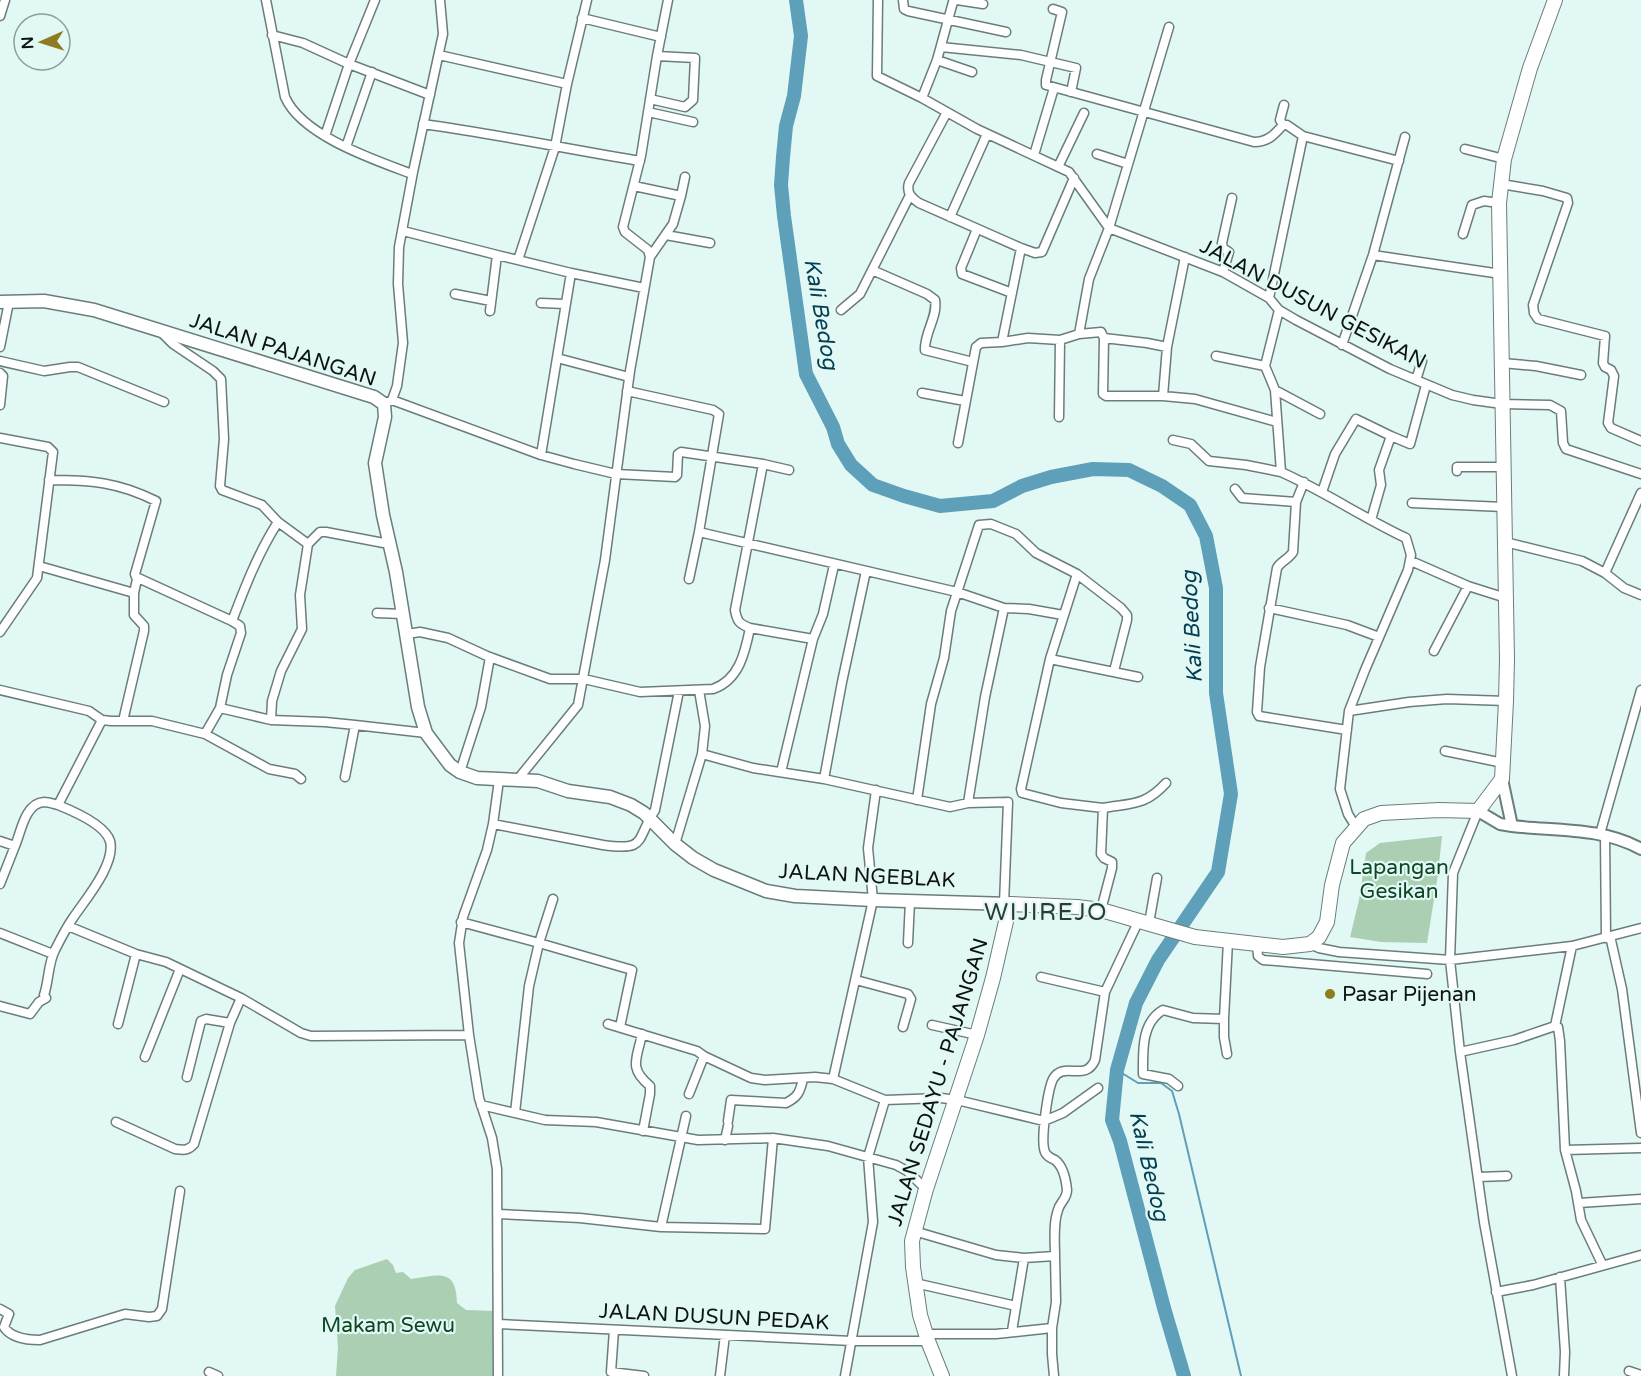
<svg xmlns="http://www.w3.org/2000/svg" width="1641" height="1376" font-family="'Varela Round',sans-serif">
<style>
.green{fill:#abcfb2}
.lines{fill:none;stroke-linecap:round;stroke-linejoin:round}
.stream{stroke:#5ea0b9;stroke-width:2}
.river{stroke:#5ea0b9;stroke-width:14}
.minor-casing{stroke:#6a7d7b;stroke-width:11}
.tertiary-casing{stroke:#6a7d7b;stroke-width:14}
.secondary-casing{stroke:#6a7d7b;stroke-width:15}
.primary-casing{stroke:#6a7d7b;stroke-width:16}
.minor{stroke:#fff;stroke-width:8}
.tertiary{stroke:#fff;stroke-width:10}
.secondary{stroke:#fff;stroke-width:12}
.primary{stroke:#fff;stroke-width:14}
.poi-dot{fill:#8f7b21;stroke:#e2f8f5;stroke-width:2}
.labels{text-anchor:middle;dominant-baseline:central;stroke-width:4.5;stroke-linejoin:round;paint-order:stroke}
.street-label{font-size:21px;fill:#0c1313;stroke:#e2f8f5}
.park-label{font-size:21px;fill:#0c4723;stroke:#e2f8f5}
.poi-label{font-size:21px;fill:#0c1313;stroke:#e2f8f5;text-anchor:start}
.water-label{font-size:22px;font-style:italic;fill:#023f52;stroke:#e2f8f5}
.quarter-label{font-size:24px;letter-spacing:1.5px;fill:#2a3c3a;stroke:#e2f8f5}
</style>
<rect width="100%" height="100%" fill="#e2f8f5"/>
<!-- green -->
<path class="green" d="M1442,836L1438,874L1427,943L1381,942L1350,937L1359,900L1366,853L1380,843Z
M387,1259L393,1265L396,1273L403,1272L411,1279C440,1275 456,1268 457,1303L466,1310L496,1311L495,1376H336L338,1347L335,1306L348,1278L355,1270Z"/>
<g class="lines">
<!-- stream -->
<path class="stream" d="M1117,1070L1138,1083H1161L1172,1091L1179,1114L1241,1376"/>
<!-- river -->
<path class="river" d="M796,0L801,36L794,96L786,126L783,157L781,185L784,216L806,374L833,427L838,444L851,465L873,485L904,496L940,506L993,501L1022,486L1051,477L1093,469L1129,470L1162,486L1190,505L1206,536L1216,588V693L1231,794L1218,872L1158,960L1136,1003L1117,1070L1112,1120L1120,1141L1164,1308L1184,1376"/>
<!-- minor casing -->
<g class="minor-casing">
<path id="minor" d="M266,0L285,97C302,136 375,160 412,174
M375,0L349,64L430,95
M878,0L877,76L922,98L977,129L1069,172L1109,228L1223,272L1269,298L1279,310L1296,320L1390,369L1452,395L1473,400L1502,404L1550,405L1561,411L1563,443L1566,449L1641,474
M903,0L904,9L908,11L1006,32
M1053,9L1062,12L1046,80V85L1254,142C1268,142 1274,135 1283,125
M0,16L5,0
M582,18L661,37
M272,35L303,43L349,64L325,136
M941,47L1021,55L1076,68L1071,92
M439,55L567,84
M937,60L972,72
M922,98L937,60L953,2L957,0L983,4
M650,99L685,107L693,100L695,58L657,56L668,0
M1284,105L1280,120L1283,125H1287L1303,136L1399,161
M648,112L693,122
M947,112L909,183C906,193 912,198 919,203L1021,248
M423,124C496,134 567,149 640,161
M346,147L372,72
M1465,149L1504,159
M1097,154L1128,164
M1034,155L1054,88
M1058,167L1084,113
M1501,184L1543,191L1567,198L1568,203L1533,305L1534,313L1538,319L1605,336L1603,363L1605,367L1611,370L1614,376L1608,423L1611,428L1641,441
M634,186L681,196L673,224L650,257
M681,196L685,177
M950,217L987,134
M977,229L961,268L962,274L1012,293
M403,231L497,255L490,311
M1463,234L1472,205L1484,201L1499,203
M666,235L710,243
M497,255L571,273L541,455
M1373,255L1501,274
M1185,257L1167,347L1147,343L1104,338L1103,394L1106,396H1163L1195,399L1277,422
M518,260L555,147L567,84L587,0
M872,270L927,294L935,300C938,317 924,333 925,350L973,362
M1223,272L1229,252L1223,248L1222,243L1232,198
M571,273L644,288
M455,294L491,301
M1269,298L1303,136
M541,303L565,304
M841,310L860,294L910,195
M1279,310L1265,366L1275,390L1281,472C1324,491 1363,518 1406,538L1411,555L1408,570L1365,670L1349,711L1340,789L1348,814L1356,827
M161,332L173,344L213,371L221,379L224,439L220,486L222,490L262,505L278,522L308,544L320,532H326L389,544
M1079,334L1101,332L1104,338
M1002,342L1028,338L1060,340L1079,334L1089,279L1109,228L1169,27
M1342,345L1373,255L1405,137
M0,347L9,302
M1216,356L1265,366
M557,358L629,377
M0,361L44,371L70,367H78L164,402
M1502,363L1536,366L1581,375
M0,373L3,376L0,405
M1416,380L1422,361
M1275,390L1320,414
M627,391L713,410L719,414L699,532L957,592L1004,608L985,697L968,803
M922,393L965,401
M1163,396L1167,347
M392,400L541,455L574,464L616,474L675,477L677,475L678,454L681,452L763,464L789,470
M388,402L392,400L397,386L403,343L398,284L399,247L413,172L443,34L440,0
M1059,417L1060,340
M1391,436L1410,444L1426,385
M0,438L48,447L53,452L37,578L0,632
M1173,440L1191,444L1209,461L1246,465L1281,472
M958,443L976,347L981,343L1002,342L1021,248L1035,253L1042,252L1074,178
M1457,471V467H1503
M49,480C90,480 118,482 156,501L135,574L136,577L232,621C245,587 258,553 278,522
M1304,482L1296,502L1293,552C1289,559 1281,561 1277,568L1260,667L1257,712L1259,716L1347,730
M1235,489L1242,498L1296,502
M1322,492L1335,454L1356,419L1391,436L1379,470L1381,485L1371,520
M1412,503L1504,507
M1505,542L1582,561L1605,573L1624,588L1641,595
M1411,561L1468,586L1506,598
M39,566L134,593L137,579
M1605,573L1641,493
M1077,574L1050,659L1021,789L1022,793L1061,803L1103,808L1101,854L1104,858L1112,862V868L1101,910
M689,579L699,532
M1004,608L1029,609L1063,615
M1269,608L1347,625L1379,637
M377,613L403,614
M232,621L240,626L241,633L227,675L220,708L271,720L325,722L355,725
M750,628L813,639L823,614L834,565
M407,634L420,632L448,638L487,656L550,679H584L640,692L713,689C739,680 745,653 750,628C739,624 737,621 735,610L763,464
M1434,651L1468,586
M1050,659L1138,677
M0,690L89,711L102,720L111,721H152L205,734L269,769L295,774L301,779
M699,690L705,726L702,754
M1349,711L1409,702L1447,699L1506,701
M271,720L272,701L281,671L302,629L300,595L308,544
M123,721L144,631V626L134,615V593
M205,734L220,708
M1445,751L1503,763
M460,772L481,707L490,657
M781,772L813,639
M345,777L355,725L426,733
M518,779L578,705L605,560L630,371L650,257L648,250L625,232L623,227L641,156L657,56
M824,779L842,682L866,571
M917,800L931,704L944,658L951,611L979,525L991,524L1016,534L1036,553L1077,574L1121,608L1127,615V620L1114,671
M1103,808C1132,803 1145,806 1166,783
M1478,811L1453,873L1450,960L1460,1052L1484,1222L1512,1376
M493,824L603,845C647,851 635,841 655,810L679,691
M1600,834L1641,690
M1605,835L1606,938
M0,841L15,846C21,832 25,803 44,802C48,802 54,804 58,805
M675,844L702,754L753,768L824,779L950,807L968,803L1008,802
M0,884L15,846
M1004,904L1008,802
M461,922L539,943L553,899
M1149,923L1157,878
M68,926L136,954L166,962L241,998L301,1033L311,1036L469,1035
M0,933L53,954
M1610,936L1622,989L1641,1133
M908,943L910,901
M1257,944L1258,956L1263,960L1427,974
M1310,944L1319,948L1339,952L1450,960L1572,946L1641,928
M1041,977L1105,992
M856,980L908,994L911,999L903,1027
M0,1006L30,1014L39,1002L46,998L44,995C49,981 48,963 55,950C60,940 66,928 73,918C85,900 116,864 110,841C105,825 73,811 58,805L102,720
M1224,1019V1037L1227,1054
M118,1024L136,954
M608,1024L697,1051L704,1056L751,1078L765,1080L815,1077L833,1079L885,1100L868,1157L873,1222L845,1376
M932,1025L977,1035
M1555,1026L1558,1027L1560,1041L1565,1150L1576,1191L1581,1220L1602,1264
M642,1034C637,1059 628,1068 650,1086V1094L643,1131
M1460,1052L1514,1040L1555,1026L1572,946
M145,1057L180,969
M187,1077L201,1021L206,1019L230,1023L241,998
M833,1079L873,900L868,848L876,790
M1178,1086L1169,1079L1143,1074C1143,1051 1141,1023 1163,1010L1193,1018L1224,1019L1228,941
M689,1094L704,1056
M885,1100L941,1098L957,1100L1044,1121L1063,1113L1098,1088
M481,1105L545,1120L596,1122L698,1140L773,1138L765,1229L661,1227L580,1218L498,1214
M515,1113L529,986L539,943L632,970L620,1027
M728,1121L731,1100L786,1103C798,1097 800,1092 803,1079
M116,1122L175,1149C184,1150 188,1151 194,1144L230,1023
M773,1138L828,1146L896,1165L907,1171L926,1189
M725,1140L728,1126
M1565,1150L1641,1148
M1478,1177L1507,1176
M1579,1203L1641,1199
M661,1227L686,1116
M914,1231L996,1255L1024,1258L1055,1256L1056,1302L1052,1328L996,1334H925
M1055,1256C1055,1242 1053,1223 1058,1210C1060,1202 1067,1199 1067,1190C1066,1180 1063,1166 1055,1160C1051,1158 1047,1157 1045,1152C1040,1141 1048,1089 1053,1079C1064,1060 1085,1083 1095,1060L1105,992L1139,920
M1560,1277L1565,1352L1564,1376
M915,1283L1016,1306
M1496,1292L1533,1285L1641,1255
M0,1309L9,1314L4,1327C11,1338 28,1340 40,1340L125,1314L149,1317L157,1316L162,1309L180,1191
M498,1324L852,1341H928
M1052,1328V1354L1054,1376
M614,1330L611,1372L644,1376
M1012,1331L1024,1258
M1629,1371L1641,1375
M209,1372L218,1376
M498,1376L497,1169L492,1138L479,1098L469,1035L459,943L463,917L487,850L493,824L499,780
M720,1376L725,1335"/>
</g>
<!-- tertiary casing -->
<g class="tertiary-casing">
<path id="tertiary" d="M1502,779L1512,826
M1478,811L1500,824L1512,826C1555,831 1602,827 1641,849"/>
</g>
<!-- secondary casing -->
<g class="secondary-casing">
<path id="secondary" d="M0,302L44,301L94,310L374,397L384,404L385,417L375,463L383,515L396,572L418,707L426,733L450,765L460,772L477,778L538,781L568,791L610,797L631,805L644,813L675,844L693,858L714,870L766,891L795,896L873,900L1010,904"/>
</g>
<!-- primary casing -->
<g class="primary-casing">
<path id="primary" d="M942,1376L928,1341L920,1315L913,1267L912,1241L926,1189L977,1035L993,978L1010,904L1077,907L1101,910L1195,937L1283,947L1310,944L1319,937L1327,922L1332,885L1343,843L1364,819L1381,813L1439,810L1478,811L1502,779L1506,701L1507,659L1499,203L1504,159L1530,68L1555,0"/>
</g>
<!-- minor -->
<use href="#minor" class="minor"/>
<!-- tertiary -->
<use href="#tertiary" class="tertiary"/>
<!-- secondary -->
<use href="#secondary" class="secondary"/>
<!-- primary -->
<use href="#primary" class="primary"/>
</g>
<!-- markers -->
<circle class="poi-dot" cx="1330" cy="994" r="6"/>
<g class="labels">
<!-- street labels -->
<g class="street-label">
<text transform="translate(1313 304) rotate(28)">JALAN DUSUN GESIKAN</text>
<text transform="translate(283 350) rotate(18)">JALAN PAJANGAN</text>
<text transform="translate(867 876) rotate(3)">JALAN NGEBLAK</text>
<text transform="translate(938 1082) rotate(-73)">JALAN SEDAYU - PAJANGAN</text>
<text transform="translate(714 1317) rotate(3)">JALAN DUSUN PEDAK</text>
</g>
<!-- park labels -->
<g class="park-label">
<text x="1399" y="867">Lapangan<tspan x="1399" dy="24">Gesikan</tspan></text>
<text x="388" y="1325">Makam Sewu</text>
</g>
<!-- poi labels -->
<g class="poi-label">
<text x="1342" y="994">Pasar Pijenan</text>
</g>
<!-- water labels -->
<g class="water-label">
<text transform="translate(821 314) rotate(80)">Kali Bedog</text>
<text transform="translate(1192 627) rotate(-93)">Kali Bedog</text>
<text transform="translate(1149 1166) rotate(77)">Kali Bedog</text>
</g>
<!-- quarter labels -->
<g class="quarter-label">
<text x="1046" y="912">WIJIREJO</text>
</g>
</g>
<!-- north arrow -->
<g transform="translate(42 42) rotate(267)"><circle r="28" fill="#e2f8f5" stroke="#8c9c9b" stroke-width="1.5"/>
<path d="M0-4.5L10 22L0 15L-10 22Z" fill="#8f7b21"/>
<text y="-9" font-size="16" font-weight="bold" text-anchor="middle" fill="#0c1313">N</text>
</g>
</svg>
